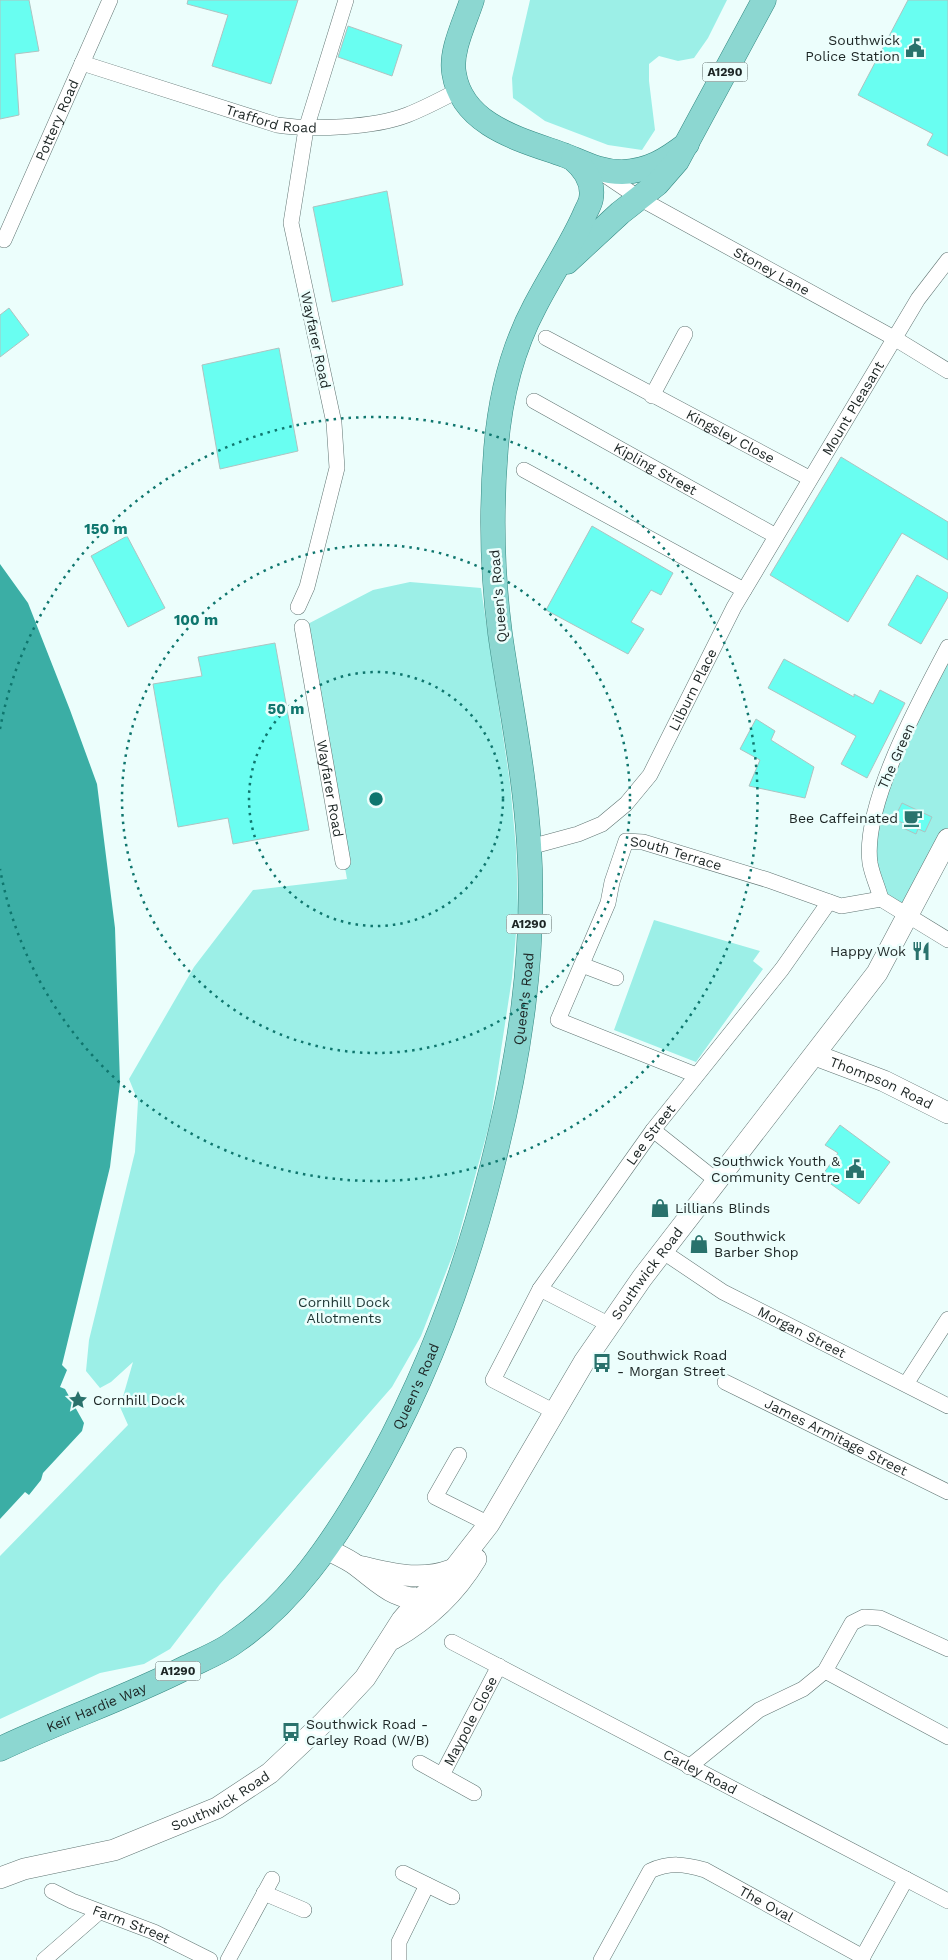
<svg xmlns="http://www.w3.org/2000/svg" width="948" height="1960" font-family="'Work Sans',sans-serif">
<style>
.green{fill:#9cefe7}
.water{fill:#3baea5}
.building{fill:#69fef1;stroke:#aec3c1}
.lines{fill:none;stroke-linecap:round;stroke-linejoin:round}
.street-casing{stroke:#617573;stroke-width:16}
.secondary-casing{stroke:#617573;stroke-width:22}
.primary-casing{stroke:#338881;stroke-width:25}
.street{stroke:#fff;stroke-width:15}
.secondary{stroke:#fff;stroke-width:21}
.primary{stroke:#8cd7d1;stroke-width:24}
.ring{fill:none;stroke:#0f766e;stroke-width:2.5;stroke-dasharray:2.5 5}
.labels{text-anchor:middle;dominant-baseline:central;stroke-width:5;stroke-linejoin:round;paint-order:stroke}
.shield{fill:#ecfefc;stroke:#5a6665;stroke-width:1}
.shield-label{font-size:12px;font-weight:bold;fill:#1c2524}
.poi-label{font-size:14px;fill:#1c2524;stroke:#ecfefc;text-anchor:start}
.street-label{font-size:14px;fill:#1c2524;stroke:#ecfefc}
.park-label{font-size:14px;fill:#1a3331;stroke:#ecfefc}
.centre{fill:#0f766e;stroke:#ecfefc;stroke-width:2.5}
.ring-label{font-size:15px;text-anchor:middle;font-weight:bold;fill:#0f766e;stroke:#ecfefc;stroke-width:5;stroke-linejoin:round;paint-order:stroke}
</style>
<rect width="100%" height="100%" fill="#ecfefc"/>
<!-- green -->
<path class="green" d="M530,0H727L708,38L694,58L678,61L659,56L649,64V81L655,130L642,150L608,145L545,121L513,98L512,78Z
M410,582L481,588L510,783L516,848L518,911L512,978L490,1122L455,1249L421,1336L392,1387L220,1584L170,1649L144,1664L100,1673L0,1719V1556L128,1425L120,1407L133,1362L111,1382L100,1388L86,1371L89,1340L135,1152L138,1101L129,1079L194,967L253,890L347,879L302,627L373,590Z
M948,647V839L908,916L881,899L871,831Z
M654,920L760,951L753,961L763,969L696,1062L614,1030Z"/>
<!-- water -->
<path class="water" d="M0,564L28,603L70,710L97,784L115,928L120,1083L110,1167L62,1365L67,1370L60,1387L65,1389L84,1423L82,1431L43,1473L41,1480L29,1495L25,1492L0,1519Z"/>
<!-- building -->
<path class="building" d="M0,0H29L39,51L15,54L19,115L0,119Z
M188,0H298L271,84L212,66L228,15L187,4Z
M908,0H948V156L927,145L933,134L858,95Z
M348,26L402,45L392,76L338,57Z
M387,191L403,285L332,302L313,207Z
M9,308L29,335L0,357V315Z
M279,348L298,451L220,469L202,365Z
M841,457L948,522V560L902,533L848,622L770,575Z
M592,526L673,573L661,595L651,590L631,622L644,629L628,654L546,610Z
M127,536L165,608L128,627L91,556Z
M917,575L948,593V597L921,644L888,625Z
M275,643L309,830L233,844L228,818L178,827L153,684L202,676L198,657Z
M784,659L854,697V694L873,704L880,690L905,703L867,778L841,764L856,736L768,688Z
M756,719L775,731L771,740L814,767L805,798L749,786L760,760L740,749Z
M902,803L932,817L925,832L918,829L916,834L903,828L905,824L894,819Z
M840,1125L890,1162L859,1204L821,1177L838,1153L825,1145Z"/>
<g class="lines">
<!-- street casing -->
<g class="street-casing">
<g id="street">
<path id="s1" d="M82,63L277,125C313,130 373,128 407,115C425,108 442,99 459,90"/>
<path id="s2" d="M602,173L639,198L894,338L948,371"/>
<path id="s3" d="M4,240L110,0"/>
<path id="s4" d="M546,338L809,478"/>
<path d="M652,396L685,334"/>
<path id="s5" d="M534,401L776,536"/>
<path d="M524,470L744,590"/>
<path d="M298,607L307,587L337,468L334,423L291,223L306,129L346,0"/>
<path id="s6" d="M302,627L343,862"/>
<path d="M948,647C921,699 862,804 870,863C872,875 878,887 881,899L948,940"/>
<path id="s7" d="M530,847L578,834L602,824L626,804L650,775L734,607L918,299L948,260"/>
<path d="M582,965L616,978"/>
<path id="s8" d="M696,1075L558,1020L608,903L612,882L626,841L643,842L768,880L841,906L881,899"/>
<path d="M653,1130L716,1180"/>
<path id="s9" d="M662,1251L723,1292L948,1406"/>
<path d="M540,1289L610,1325"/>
<path id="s10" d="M725,1382L948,1492"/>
<path d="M906,1384L948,1319"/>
<path id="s11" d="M555,1412L493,1380L540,1289L653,1130L782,969L829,902"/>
<path d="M459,1455L435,1497L489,1524"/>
<path id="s12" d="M452,1642L948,1901"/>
<path d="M825,1671L948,1737"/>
<path d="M420,1763L474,1793"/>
<path d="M689,1767L759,1710L803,1689L825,1671L852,1623L864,1617L880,1618L948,1649"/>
<path id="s13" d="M442,1775L499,1666"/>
<path d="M403,1873L452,1897"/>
<path id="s14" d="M52,1891L72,1901L154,1932L210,1960"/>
<path d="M264,1893L304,1910"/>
<path d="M44,1960L99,1912"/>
<path d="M228,1960L272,1879"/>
<path d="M399,1960V1942L427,1885"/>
<path id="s15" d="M601,1960L650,1871C670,1862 684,1864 705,1870L863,1957"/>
<path d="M861,1960L906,1879"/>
</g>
</g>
<!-- secondary casing -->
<g class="secondary-casing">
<g id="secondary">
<path id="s16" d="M815,1055L884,1081L948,1113"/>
<path d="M326,1549C336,1554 348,1559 357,1566C382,1585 395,1601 429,1599"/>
<path d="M358,1566C391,1573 419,1582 451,1570"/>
<path d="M393,1639C428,1619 455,1594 476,1559"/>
<path id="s17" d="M0,1878L24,1869L114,1850L217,1808L270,1773L323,1723L365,1678L402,1620L420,1599L454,1569L489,1524L584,1362L642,1278L877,973L948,839"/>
</g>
</g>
<!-- primary casing -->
<g class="primary-casing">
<g id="primary">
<path d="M472,0C465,22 450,51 454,73C462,126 522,140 564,155C584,163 600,172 622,172C649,171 666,160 687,144"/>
<path d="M567,262L620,213L657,184L677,161L764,0"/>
<path id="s18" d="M0,1749C61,1720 126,1698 187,1667C203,1659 222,1652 236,1641C292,1603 333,1542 366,1485C424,1385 464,1278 492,1167C519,1061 536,954 529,845C525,774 510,704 500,633C492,572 491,509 496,448C500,399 512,349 535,306C551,275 570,247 584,216C586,210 590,205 591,199C594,182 585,169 573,159"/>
</g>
</g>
<!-- street -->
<use href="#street" class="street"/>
<!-- secondary -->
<use href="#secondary" class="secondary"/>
<!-- primary -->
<use href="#primary" class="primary"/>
</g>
<!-- distance rings -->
<g class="ring">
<circle cx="376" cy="799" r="127"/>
<circle cx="376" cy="799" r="254"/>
<path d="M0 729A382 382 0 1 1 0 869"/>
</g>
<!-- icons -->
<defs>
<g id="civic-bare" transform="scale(1.5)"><path d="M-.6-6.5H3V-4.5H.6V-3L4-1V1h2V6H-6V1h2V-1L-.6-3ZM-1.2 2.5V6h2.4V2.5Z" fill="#29726c" stroke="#ecfefc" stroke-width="2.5" paint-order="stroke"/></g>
<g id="cafe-bare" transform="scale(1.5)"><path d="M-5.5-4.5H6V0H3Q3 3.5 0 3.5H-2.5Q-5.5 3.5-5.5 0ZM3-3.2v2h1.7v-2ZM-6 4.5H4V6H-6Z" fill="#29726c" stroke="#ecfefc" stroke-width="2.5" paint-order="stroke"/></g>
<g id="restaurant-bare" transform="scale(1.5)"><path d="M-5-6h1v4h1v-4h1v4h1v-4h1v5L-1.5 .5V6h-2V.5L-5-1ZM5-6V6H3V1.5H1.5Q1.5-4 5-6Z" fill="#29726c" stroke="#ecfefc" stroke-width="2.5" paint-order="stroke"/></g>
<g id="shop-bare" transform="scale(1.5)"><path d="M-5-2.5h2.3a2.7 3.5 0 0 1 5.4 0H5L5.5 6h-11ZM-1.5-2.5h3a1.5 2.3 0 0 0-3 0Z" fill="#29726c" stroke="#ecfefc" stroke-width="2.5" paint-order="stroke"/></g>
<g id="bus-bare" transform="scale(1.5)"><path d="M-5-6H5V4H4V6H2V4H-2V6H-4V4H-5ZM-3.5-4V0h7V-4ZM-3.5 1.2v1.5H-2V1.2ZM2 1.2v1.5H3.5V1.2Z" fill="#29726c" stroke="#ecfefc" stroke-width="2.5" paint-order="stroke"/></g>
<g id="sight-bare" transform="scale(1.5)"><path d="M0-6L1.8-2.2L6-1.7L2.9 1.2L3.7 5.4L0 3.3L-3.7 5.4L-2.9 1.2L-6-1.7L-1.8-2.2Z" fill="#29726c" stroke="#ecfefc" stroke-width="2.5" paint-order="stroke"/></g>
</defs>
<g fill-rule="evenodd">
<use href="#civic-bare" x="915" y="48"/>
<use href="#cafe-bare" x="913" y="818"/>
<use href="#restaurant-bare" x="921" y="951"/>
<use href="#civic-bare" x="855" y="1169"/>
<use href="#shop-bare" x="660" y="1208"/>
<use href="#shop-bare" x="699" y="1244"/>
<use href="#bus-bare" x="602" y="1363"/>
<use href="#sight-bare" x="78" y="1400"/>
<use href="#bus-bare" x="291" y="1732"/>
</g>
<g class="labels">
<!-- shield labels -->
<g class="shield">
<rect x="702.5" y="62.5" width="45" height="19" rx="4"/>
<rect x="506.5" y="914.5" width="45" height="19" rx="4"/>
<rect x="155.5" y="1661.5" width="45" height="19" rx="4"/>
</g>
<g class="shield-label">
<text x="725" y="72">A1290</text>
<text x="529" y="924">A1290</text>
<text x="178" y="1671">A1290</text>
</g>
<!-- poi labels -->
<g class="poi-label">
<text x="900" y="40" text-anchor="end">Southwick<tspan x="900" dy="16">Police Station</tspan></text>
<text x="898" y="818" text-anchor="end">Bee Caffeinated</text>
<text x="906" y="951" text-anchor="end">Happy Wok</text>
<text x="840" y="1161" text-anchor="end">Southwick Youth &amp;<tspan x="840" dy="16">Community Centre</tspan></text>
<text x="675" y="1208">Lillians Blinds</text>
<text x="714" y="1236">Southwick<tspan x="714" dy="16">Barber Shop</tspan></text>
<text x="617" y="1355">Southwick Road<tspan x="617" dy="16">- Morgan Street</tspan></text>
<text x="93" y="1400">Cornhill Dock</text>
<text x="306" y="1724">Southwick Road -<tspan x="306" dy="16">Carley Road (W/B)</tspan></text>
</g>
<!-- street labels -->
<g class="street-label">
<text stroke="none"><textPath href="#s1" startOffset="198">Trafford Road</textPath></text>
<text stroke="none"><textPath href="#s3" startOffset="131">Pottery Road</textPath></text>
<text stroke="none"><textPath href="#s2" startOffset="196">Stoney Lane</textPath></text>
<text transform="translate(316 340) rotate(78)">Wayfarer Road</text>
<text stroke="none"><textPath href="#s7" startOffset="564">Mount Pleasant</textPath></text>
<text stroke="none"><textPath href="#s4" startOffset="209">Kingsley Close</textPath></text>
<text stroke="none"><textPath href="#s5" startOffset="139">Kipling Street</textPath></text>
<text transform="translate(498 596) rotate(-95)">Queen's Road</text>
<text stroke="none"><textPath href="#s7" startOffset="240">Lilburn Place</textPath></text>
<text transform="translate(896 756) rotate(-66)">The Green</text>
<text stroke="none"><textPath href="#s6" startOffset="164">Wayfarer Road</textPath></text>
<text stroke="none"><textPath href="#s8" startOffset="392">South Terrace</textPath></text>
<text stroke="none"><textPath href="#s18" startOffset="979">Queen's Road</textPath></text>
<text stroke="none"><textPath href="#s16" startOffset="72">Thompson Road</textPath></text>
<text stroke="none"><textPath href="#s11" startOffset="362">Lee Street</textPath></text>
<text stroke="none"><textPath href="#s17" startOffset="922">Southwick Road</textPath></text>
<text stroke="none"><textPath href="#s9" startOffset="162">Morgan Street</textPath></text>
<text stroke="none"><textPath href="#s18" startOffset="575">Queen's Road</textPath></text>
<text stroke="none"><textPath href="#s10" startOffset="124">James Armitage Street</textPath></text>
<text stroke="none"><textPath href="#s18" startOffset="105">Keir Hardie Way</textPath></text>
<text stroke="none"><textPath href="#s13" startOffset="61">Maypole Close</textPath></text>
<text stroke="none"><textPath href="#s12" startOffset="280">Carley Road</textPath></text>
<text stroke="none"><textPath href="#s17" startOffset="235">Southwick Road</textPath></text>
<text stroke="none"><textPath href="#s15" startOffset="228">The Oval</textPath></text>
<text stroke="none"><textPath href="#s14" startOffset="86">Farm Street</textPath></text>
</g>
<!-- park labels -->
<g class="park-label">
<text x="344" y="1302">Cornhill Dock<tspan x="344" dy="16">Allotments</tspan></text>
</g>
</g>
<circle cx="376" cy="799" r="8" class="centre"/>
<g class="ring-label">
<text x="106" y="534">150 m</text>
<text x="196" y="625">100 m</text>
<text x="286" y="714">50 m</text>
</g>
</svg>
